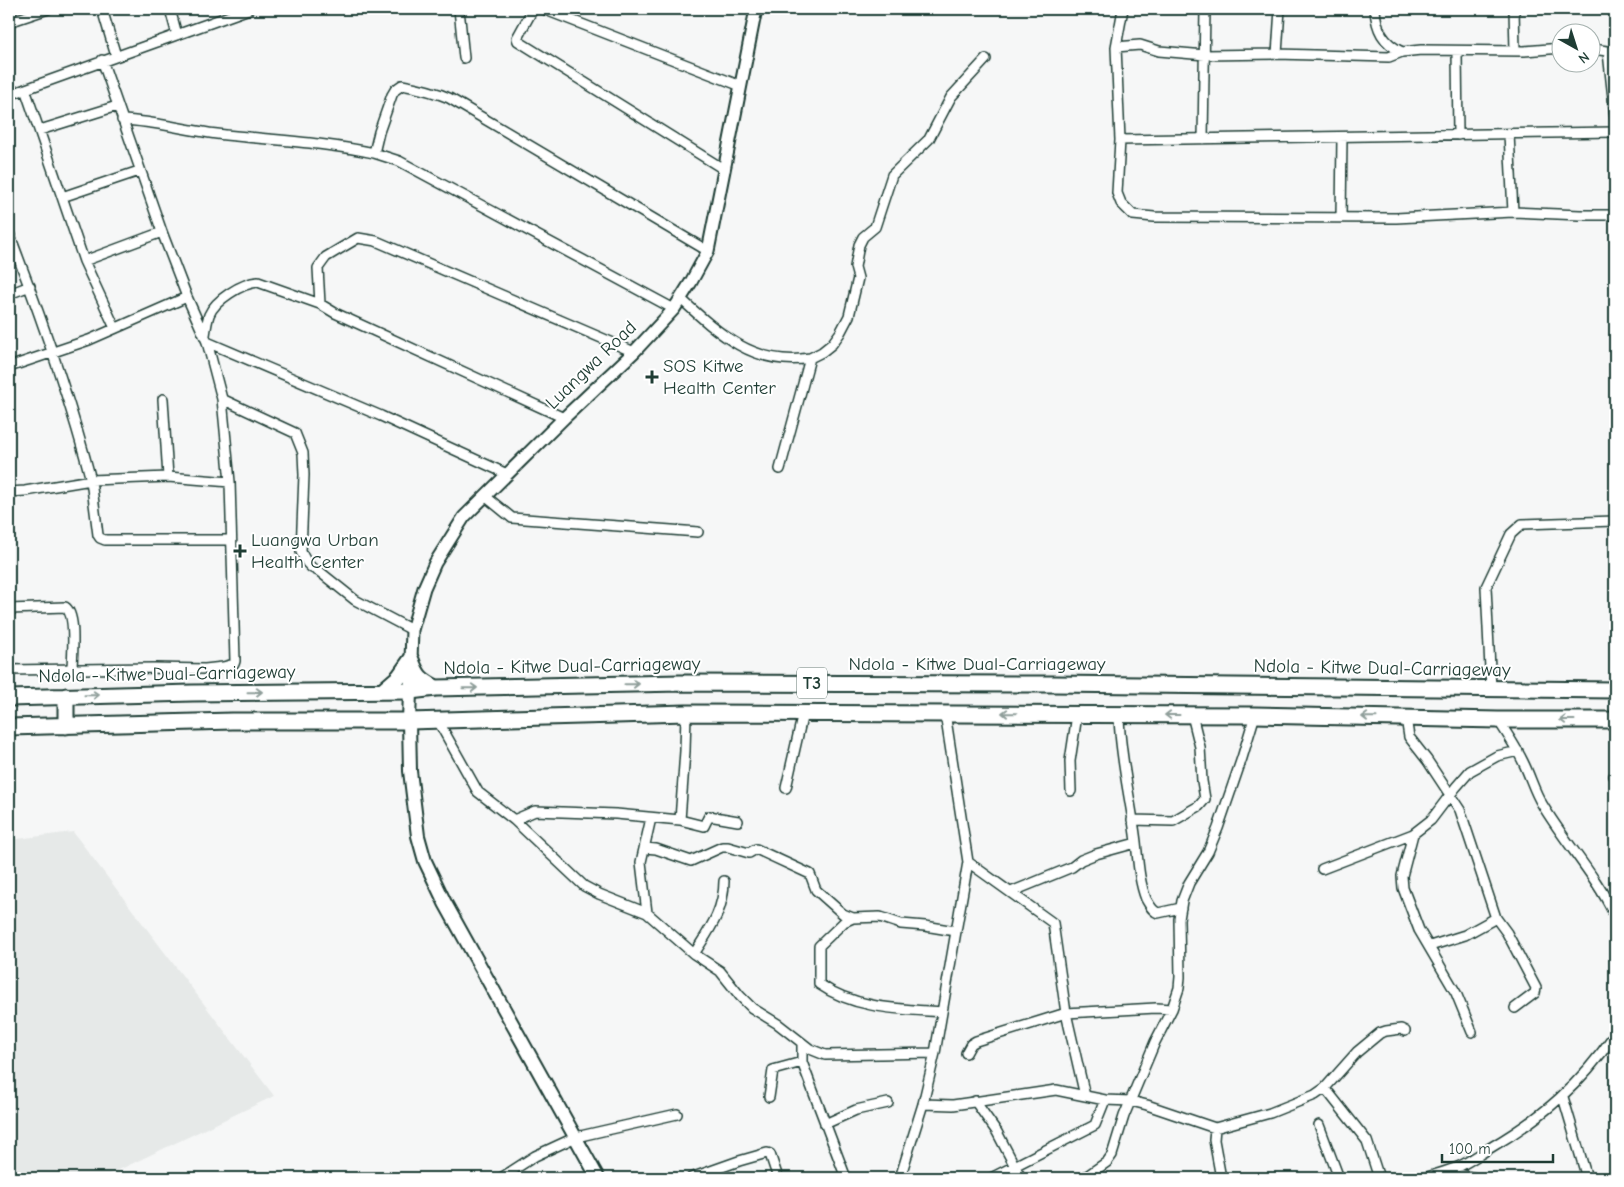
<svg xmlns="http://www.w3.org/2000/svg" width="1624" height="1187" font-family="'Comic Neue',sans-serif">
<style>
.built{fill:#e6e9e8}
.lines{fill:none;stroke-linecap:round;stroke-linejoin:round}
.minor-casing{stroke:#1f3d34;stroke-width:12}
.tertiary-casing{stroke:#1f3d34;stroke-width:15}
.secondary-casing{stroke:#1f3d34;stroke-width:16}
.trunk-casing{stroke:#1f3d34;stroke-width:19}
.minor{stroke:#fff;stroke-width:9}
.tertiary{stroke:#fff;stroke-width:11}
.secondary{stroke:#fff;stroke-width:12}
.trunk{stroke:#fff;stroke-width:15}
.oneway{stroke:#8f9e9a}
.poi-dot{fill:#1f3d34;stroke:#fff;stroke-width:2}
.labels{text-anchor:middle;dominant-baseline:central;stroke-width:4;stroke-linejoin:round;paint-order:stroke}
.shield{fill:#fff;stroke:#627771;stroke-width:1}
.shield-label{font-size:18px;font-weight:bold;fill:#1f3d34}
.street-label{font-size:19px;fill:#1f3d34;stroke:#fff}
.poi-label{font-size:19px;fill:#1f3d34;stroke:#fff;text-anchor:start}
</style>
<rect width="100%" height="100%" fill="#f6f7f7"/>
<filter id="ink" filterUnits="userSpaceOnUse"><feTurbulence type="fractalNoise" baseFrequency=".02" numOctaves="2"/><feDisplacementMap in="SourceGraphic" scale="10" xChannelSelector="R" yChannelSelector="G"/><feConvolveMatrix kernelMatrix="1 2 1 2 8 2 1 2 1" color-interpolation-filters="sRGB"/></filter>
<g filter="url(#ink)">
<!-- built -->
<path class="built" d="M73,832L274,1096L102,1178H9V840Z"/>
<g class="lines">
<!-- minor casing -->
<g class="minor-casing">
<path id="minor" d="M102,9L116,56
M170,9L177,35
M459,9L464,58
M533,9L517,38L518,41L725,170
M543,9L741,86
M1123,9L1116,47L1120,140L1117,193L1121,203L1133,215L1154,217L1396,218L1513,212L1580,215H1615
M1375,9C1376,29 1383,43 1402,52
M1514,9L1515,51
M9,22L48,9
M1116,47L1140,45L1159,51L1205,55L1277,54L1389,57L1402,52L1421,50L1524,51L1562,48
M1592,49L1615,52
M1457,52L1458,135
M1608,52L1615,117
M1277,54L1280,9
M25,89L84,261L115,328
M9,95L249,9
M122,120C154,121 185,130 217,134C270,140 323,142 374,153
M40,130L117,106
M1509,134L1513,212
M1203,139L1205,9
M1120,140L1615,132
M62,197L139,171
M1341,218L1342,137
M9,233C40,314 69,395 91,480L168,477L230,482
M84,261L162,232
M9,294L30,286
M681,299C719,334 755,367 810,358L780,469
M320,304L318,268L326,257L358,238L376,241L634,352
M674,309L399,161L374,153L379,132L392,95L395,90L402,85C419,88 433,91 449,98L708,251
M205,335C206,328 207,321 209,315C215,300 242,283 258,282L320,304L335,313L564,418
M207,342L381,416L507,474
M810,358L822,352L832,344L840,333L849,316L858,278L855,267L859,245L863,237L875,227L892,175L929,139L951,97L986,59
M9,367L89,340L187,297
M163,399L168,477
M222,399L295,433L303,453L304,475L301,552L307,563L312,568L320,572L355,600L412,630
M9,492L25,491L91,480L98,535L100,538L105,540H231
M485,496L512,518L698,532
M9,609L65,607C77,614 72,656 72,670
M9,670L153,668L205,669L223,667L234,664L235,661L230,482L222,399L207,342L187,297L162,232L102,60
M1491,689L1486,587L1511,534L1522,524L1615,521
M1119,716C1120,758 1131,800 1136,842C1138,861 1139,881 1146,899C1149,904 1152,911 1158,913L1181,908
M1406,718L1409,737L1427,760L1460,810L1496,918L1507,933L1536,988L1535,993L1515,1008
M437,719L478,792L514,820L584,886L599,894L647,913L694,954L720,971L740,996L752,1008L778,1024L810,1049L825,1055L935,1053
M1498,720C1508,735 1518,750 1525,766C1531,779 1535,793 1542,804C1565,843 1596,875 1615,916
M1614,776L1615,774
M786,788L803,713
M1071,791L1070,761L1077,715
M514,820L535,811L616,814L680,820L704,826L709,816L738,821
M680,820L685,751L686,713
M1132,820L1173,821L1199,806L1205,799L1202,781L1200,747L1192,715
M1413,834L1402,876L1403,888L1419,930L1456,993L1472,1032
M645,848L656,849L691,861L722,847H728L749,853L756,849L810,874L816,890L843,914L853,918L880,917L901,924L925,926L955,931
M968,862L1053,923L1066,1013L1085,1096
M1322,869L1413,834L1431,820L1456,787L1470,771L1497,756L1518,751
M1011,892L1072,867L1081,860L1096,854L1136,843
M647,913L641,862L651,818
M853,918L844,922L819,946V984C855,1009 900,1009 942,1012
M1430,946L1465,935L1496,918
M694,954C709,930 724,911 724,881
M802,1043V1062L846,1178
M966,1053L971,1044L976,1041L1066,1013L1156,1008L1172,1009
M1325,1088L1367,1141L1379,1178
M769,1097L773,1070L802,1062
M1563,1097L1587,1178
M975,1101L997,1132L1021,1178
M923,1104L953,1105L1056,1090L1105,1100L1131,1101L1147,1105L1215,1128L1270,1113L1315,1095L1325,1088L1357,1052L1380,1033L1386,1031L1401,1029L1405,1031
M825,1124L856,1110L888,1103
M1319,1125L1339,1178
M1215,1128L1214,1140L1221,1178
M1462,1175L1476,1178
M501,1178L535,1156L576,1137L677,1114
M691,1178L739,1161L767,1153L770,1154L778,1178
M900,1178L923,1104L935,1053L968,862L945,713
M991,1178L1095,1125L1105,1100
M1084,1178L1107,1162L1112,1155L1124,1116L1155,1042L1172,1009L1179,988L1180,977L1179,919L1182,901L1189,883L1208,852L1218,828L1242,758L1255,715
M1424,1178C1436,1174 1449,1171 1460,1166C1470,1161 1480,1154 1490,1148C1543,1117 1580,1085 1615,1034"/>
</g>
<!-- tertiary casing -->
<g class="tertiary-casing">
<path id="tertiary" d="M410,691L412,630L424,588L435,563L464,517L564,418L634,352L674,309L691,282L708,251L756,9"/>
</g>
<!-- secondary casing -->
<g class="secondary-casing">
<path id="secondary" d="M410,691L409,721L410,771L418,836L425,861L445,903L598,1178"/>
</g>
<!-- trunk casing -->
<g class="trunk-casing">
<path id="trunk" d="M411,660C417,677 421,680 436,688
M384,690L399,677L411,660
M9,698L192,693L410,691L436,688L680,683L1053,684L1615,690
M66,726V696
M9,727L232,721H409L686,713L1255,715L1498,720H1615"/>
</g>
<!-- minor -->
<use href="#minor" class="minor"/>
<!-- tertiary -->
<use href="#tertiary" class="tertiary"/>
<!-- secondary -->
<use href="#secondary" class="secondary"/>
<!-- trunk -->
<use href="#trunk" class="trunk"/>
</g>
<!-- one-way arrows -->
<defs><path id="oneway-shaft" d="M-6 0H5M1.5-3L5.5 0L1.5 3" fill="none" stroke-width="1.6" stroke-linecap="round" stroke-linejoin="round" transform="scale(1.25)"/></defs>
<g class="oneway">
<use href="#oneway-shaft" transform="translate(632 684) rotate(-1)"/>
<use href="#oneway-shaft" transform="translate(470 688) rotate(-1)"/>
<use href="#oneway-shaft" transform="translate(255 692) rotate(-1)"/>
<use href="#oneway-shaft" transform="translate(92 695) rotate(-1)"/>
<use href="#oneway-shaft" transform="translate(1009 713) rotate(-179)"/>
<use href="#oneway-shaft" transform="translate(1172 715) rotate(180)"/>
<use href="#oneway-shaft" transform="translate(1369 717) rotate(-179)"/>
<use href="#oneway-shaft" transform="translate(1567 720) rotate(180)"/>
</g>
</g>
<!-- markers -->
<g class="poi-dot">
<path d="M649.5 369.5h5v5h5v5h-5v5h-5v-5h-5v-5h5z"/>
<path d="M237.5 543.5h5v5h5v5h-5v5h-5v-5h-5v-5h5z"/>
</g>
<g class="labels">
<!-- shield labels -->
<rect class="shield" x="797" y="667.5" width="30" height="31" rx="4"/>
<g class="shield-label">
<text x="812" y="683">T3</text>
</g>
<!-- street labels -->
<g class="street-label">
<text transform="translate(591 365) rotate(-44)">Luangwa Road</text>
<text x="977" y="664">Ndola - Kitwe Dual-Carriageway</text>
<text transform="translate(572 666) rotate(-1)">Ndola - Kitwe Dual-Carriageway</text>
<text transform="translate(1382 668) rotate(1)">Ndola - Kitwe Dual-Carriageway</text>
<text transform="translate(167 674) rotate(-1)">Ndola - Kitwe Dual-Carriageway</text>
</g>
<!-- poi labels -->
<g class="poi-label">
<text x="663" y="366">SOS Kitwe<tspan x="663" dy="22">Health Center</tspan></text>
<text x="251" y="540">Luangwa Urban<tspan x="251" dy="22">Health Center</tspan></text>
</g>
</g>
<!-- margin -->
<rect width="1624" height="1187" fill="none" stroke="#fff" stroke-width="30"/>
<rect x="15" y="15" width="1594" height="1157" fill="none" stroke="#1f3d34" stroke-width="2" filter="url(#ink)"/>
<!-- north arrow -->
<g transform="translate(1576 48) rotate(141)"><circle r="24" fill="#ffffff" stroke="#a5b1ae"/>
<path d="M0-4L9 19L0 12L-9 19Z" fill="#1f3d34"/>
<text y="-8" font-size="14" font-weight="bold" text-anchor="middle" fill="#1f3d34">N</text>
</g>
<!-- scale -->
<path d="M1442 1154v8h111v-8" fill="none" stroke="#1f3d34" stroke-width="2.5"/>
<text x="1449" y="1154" font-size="15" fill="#1f3d34" stroke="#ffffff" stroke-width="4" paint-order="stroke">100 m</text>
</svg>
